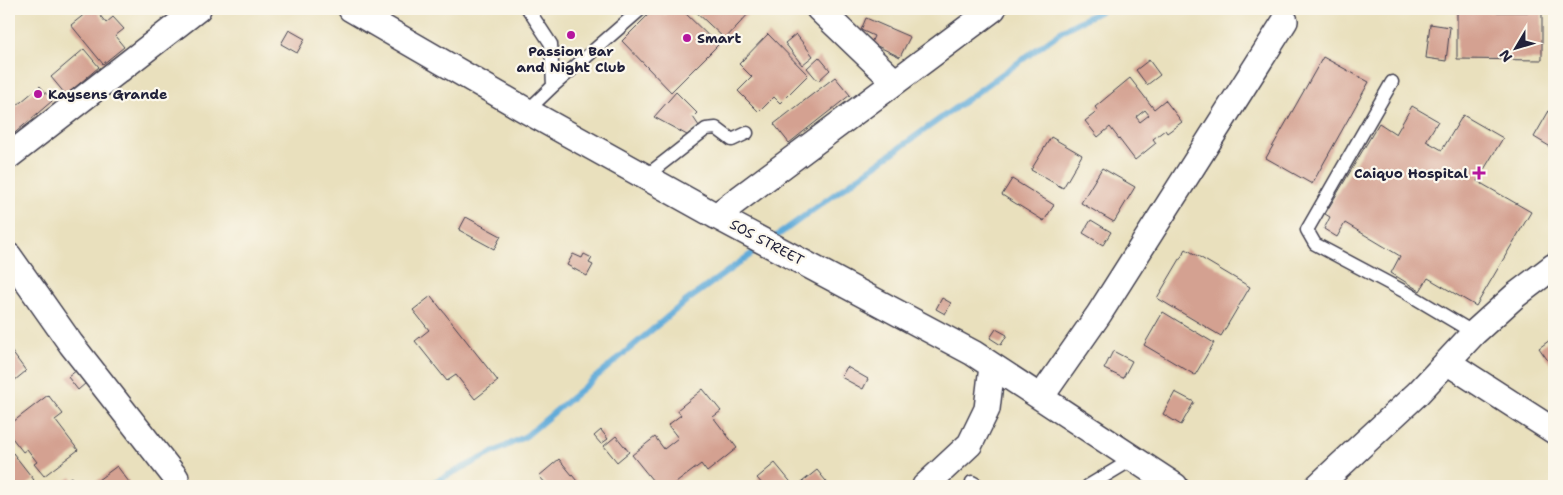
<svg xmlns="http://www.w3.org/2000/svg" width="1563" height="495" font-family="'Shantell Sans',sans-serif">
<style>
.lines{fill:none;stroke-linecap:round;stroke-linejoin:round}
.stream{stroke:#61abd9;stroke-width:6}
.building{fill:#d4a191;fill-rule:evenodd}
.service-casing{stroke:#403e4e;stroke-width:15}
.minor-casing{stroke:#403e4e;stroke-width:28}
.service{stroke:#fff;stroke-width:12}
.minor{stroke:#fff;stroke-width:25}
.poi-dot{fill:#b5179e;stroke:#fbf7ec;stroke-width:2}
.labels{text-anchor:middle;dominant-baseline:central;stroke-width:4.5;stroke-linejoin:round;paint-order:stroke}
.poi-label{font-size:14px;font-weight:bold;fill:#22223b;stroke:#fbf7ec;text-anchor:start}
.street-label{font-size:14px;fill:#22223b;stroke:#fbf7ec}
</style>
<rect width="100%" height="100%" fill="#fbf7ec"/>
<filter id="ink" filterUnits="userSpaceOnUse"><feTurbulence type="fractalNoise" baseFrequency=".02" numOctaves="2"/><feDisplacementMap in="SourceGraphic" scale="10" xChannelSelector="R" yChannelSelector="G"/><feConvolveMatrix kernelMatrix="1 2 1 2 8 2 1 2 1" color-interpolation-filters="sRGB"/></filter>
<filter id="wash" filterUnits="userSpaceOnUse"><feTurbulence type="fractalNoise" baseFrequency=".0096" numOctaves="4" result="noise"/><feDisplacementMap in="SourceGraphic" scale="20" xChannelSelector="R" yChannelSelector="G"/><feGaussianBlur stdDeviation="1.12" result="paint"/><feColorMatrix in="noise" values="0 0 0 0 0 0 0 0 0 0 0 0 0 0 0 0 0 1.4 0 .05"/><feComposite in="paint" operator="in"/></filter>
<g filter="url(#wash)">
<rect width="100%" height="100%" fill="#e9e0bd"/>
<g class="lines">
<!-- stream -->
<path class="stream" d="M771,240L1065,29L1104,9
M426,486L526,436L685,302L761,247"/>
</g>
<g id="blocks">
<!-- building -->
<path class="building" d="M91,9H95L106,23L113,17L124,29L115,36L124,47L103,64L71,25Z
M654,9H659L665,15L671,9H681L718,45L671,92L622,41Z
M693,9H748L751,11L725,39Z
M1457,12H1542V60L1457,59Z
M866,18L910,37L900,57L871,43L874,36L861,30Z
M1430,24L1450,27L1446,61L1426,58Z
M289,30L305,39L297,53L281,44Z
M768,34L808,75L780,103L774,97L759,112L738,91L752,77L739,64Z
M796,34L813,56L802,65L785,43Z
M84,49L99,67L66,95L51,77Z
M819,57L830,70L818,81L807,68Z
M1323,57L1369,82L1312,184L1266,158Z
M1149,60L1160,75L1147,85L1136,70Z
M835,77L850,95L789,143L774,124Z
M1130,78L1154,109L1165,100L1182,122L1167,133L1165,130L1153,139L1156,143L1135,160L1110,127L1098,137L1085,121L1098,111L1095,107ZM1145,110L1149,115L1140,122L1136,117Z
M40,86L52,101L9,138V112Z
M676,92L697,113L693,117L699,126L687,135L654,117Z
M1554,102V149L1534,137Z
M1412,106L1438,121L1426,141L1442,150L1463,115L1503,138L1477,181L1531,212L1476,306L1428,278L1420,291L1391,273L1400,256L1345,223L1337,237L1324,229L1330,217L1325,214L1379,123L1396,134Z
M1051,137L1082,155L1063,188L1031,170Z
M1102,168L1135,187L1114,222L1081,203Z
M1012,179L1054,205L1044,221L1002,195Z
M466,217L501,236L494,249L459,230Z
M1091,220L1111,232L1103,245L1083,233Z
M1186,249L1250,287L1221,336L1157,298Z
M573,254L582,258L584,254L592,258L589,263L593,265L587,276L567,265Z
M431,296L498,381L475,399L456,375L447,381L415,341L429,330L413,310Z
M942,298L951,303L945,314L936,309Z
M1163,312L1214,343L1195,375L1144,345Z
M996,329L1007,335L1001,345L990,338Z
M1554,337V369L1539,348Z
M9,348L26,371L9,385Z
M1113,351L1132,361L1123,378L1104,369Z
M847,367L868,379L863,389L841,377Z
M77,370L86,383L78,390L68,377Z
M703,389L721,411L713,417L737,448L707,472L701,464L672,486H657L632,455L655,437L664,449L678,438L668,425L681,415L677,410Z
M1175,392L1194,402L1181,425L1163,414Z
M48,395L63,414L55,420L78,450L44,476L34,464L37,462L27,449L23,452L9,434V425Z
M601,430L608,439L601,444L594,436Z
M616,436L629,452L617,462L604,446Z
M13,453L34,480L25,486H9V456Z
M559,459L581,486H548L539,476Z
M775,463L794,486H764L757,478Z
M117,466L132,486H90Z
M817,470L830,486H797Z
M71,477L79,486H58Z"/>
</g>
</g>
<g filter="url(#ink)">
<use href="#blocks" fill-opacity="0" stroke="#403e4e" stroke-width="1"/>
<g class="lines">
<!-- service casing -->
<g class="service-casing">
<path id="service" d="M528,9L551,44L553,86
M1392,82L1307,230L1315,244L1407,293L1474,333
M527,111L553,86L641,9
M646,176L706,129L716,128L732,140L747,133
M972,482L979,486
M1088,486L1133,459"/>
</g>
<!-- minor casing -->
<g class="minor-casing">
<path id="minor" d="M351,9L527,111L716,216L973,353L1175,486
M819,9L895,82
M9,156L198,9
M716,216L993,9
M9,256L71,344L176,478
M1447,362L1554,431
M1041,397L1099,314L1285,21
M925,486L970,444L987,409L992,366
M1318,486L1418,393L1474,333L1516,295L1554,266"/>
</g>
<!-- service -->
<use href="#service" class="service"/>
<!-- minor -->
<use href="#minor" class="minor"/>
</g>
</g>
<!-- markers -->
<g class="poi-dot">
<circle cx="571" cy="35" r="5"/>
<circle cx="687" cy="38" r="5"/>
<circle cx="38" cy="94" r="5"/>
<path d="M1476.5 165.5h5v5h5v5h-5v5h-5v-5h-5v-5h5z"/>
</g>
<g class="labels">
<!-- poi labels -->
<g class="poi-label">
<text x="697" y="38">Smart</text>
<text x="571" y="51" text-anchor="middle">Passion Bar<tspan x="571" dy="16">and Night Club</tspan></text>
<text x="48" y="94">Kaysens Grande</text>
<text x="1468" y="173" text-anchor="end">Caiquo Hospital</text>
</g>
<!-- street labels -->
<g class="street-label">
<text transform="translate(767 242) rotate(28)">SOS STREET</text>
</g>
</g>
<!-- margin -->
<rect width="1563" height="495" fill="none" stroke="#fbf7ec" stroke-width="30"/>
<!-- north arrow -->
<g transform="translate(1516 48) rotate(232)" stroke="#fbf7ec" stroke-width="4" paint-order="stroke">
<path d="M0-4L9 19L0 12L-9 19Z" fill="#22223b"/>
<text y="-8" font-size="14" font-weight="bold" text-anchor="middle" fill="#22223b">N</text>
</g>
</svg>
